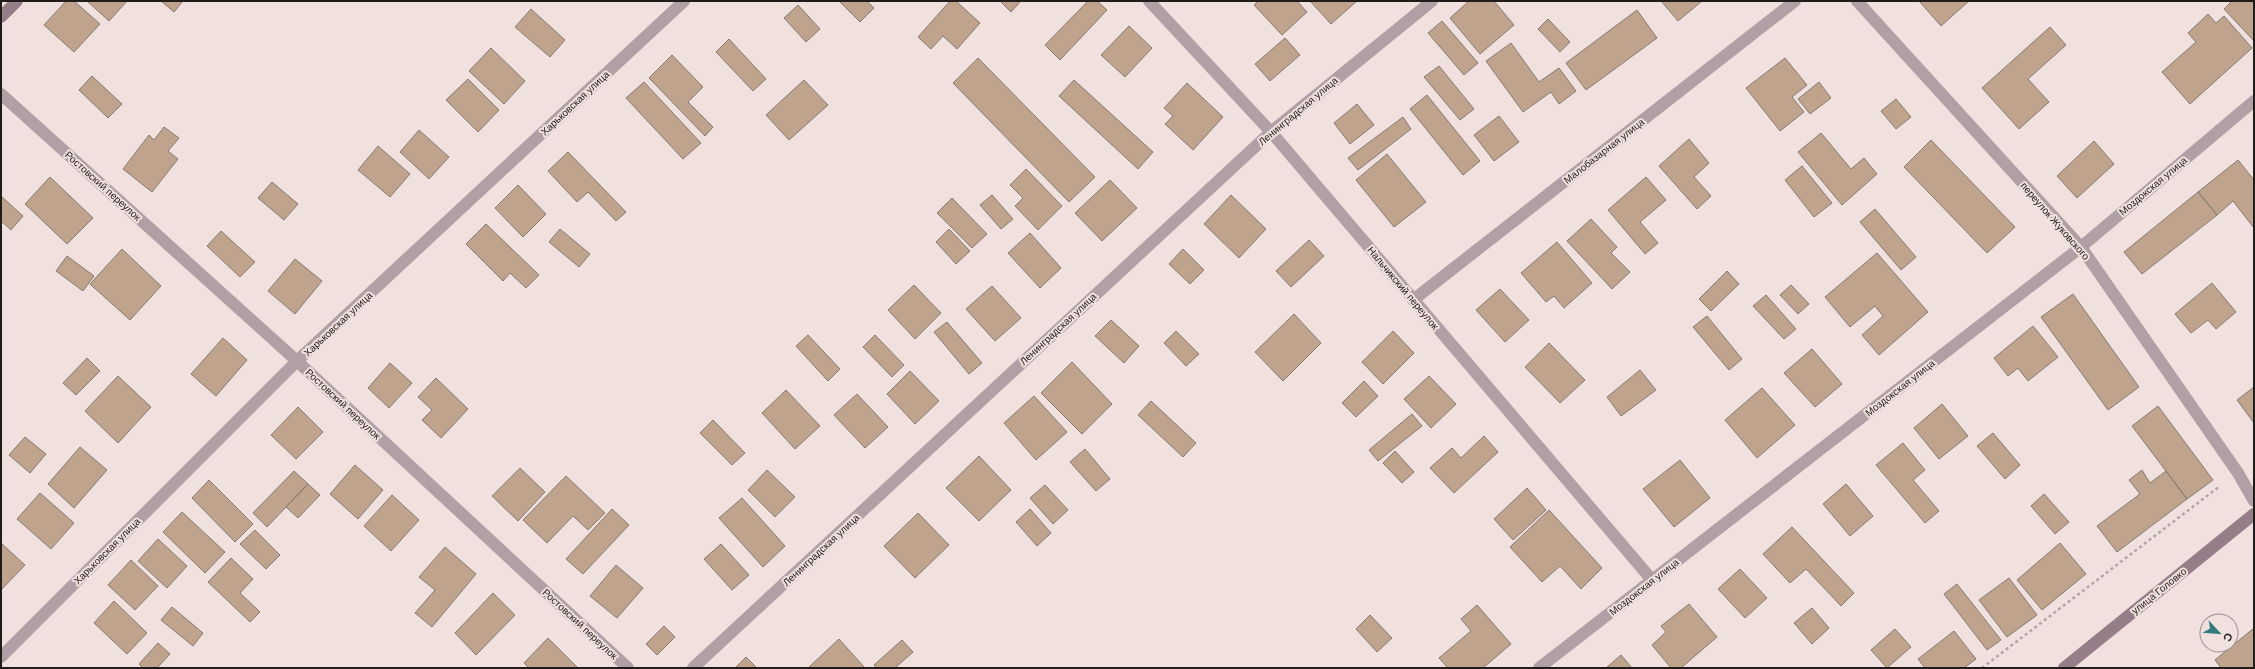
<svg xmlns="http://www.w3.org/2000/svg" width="2255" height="669" font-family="Helvetica,sans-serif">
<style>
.building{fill:#bfa38d;stroke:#857b73}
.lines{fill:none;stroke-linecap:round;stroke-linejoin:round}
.path{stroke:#b2a5a3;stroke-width:2.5;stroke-dasharray:3 3;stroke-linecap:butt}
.street{stroke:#b0a0a6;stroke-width:12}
.secondary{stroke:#957e87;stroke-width:12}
.labels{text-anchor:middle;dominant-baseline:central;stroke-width:4;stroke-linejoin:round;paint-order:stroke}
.street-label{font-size:10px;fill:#211b1a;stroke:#f0e0de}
</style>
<rect width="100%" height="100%" fill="#f0e0de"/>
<!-- building -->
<path class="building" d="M66,1H74L100,24L74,52L44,25Z
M87,1H127L109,21Z
M161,1H183L174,12Z
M839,1H867L874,8L860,22Z
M950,1H956L980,23L957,49L943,36L931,49L918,37Z
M1000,1H1021L1011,12Z
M1088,1H1097L1107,10L1060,60L1045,45Z
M1258,1H1297L1307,12L1282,35L1254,5Z
M1310,1H1357L1331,24Z
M1469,1H1494L1514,25L1480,54L1450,18Z
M1661,1H1702L1678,21Z
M1919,1H1969L1941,26Z
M2232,1H2254V41L2224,9Z
M798,5L820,29L806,42L784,18Z
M531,9L565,40L550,57L515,27Z
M1637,10L1657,38L1586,90L1566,63Z
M2208,14L2216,23L2224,16L2252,48L2190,104L2162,72L2196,42L2188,33Z
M1548,19L1570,42L1560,52L1538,29Z
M1442,21L1478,63L1464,75L1428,33Z
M1129,26L1152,48L1125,77L1101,55Z
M2050,27L2066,45L2028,79L2049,102L2019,129L1982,88Z
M1285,38L1300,55L1270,81L1255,64Z
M729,39L766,79L753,91L716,52Z
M1511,43L1539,82L1559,68L1576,91L1559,104L1551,92L1523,112L1486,61Z
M491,48L525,81L504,104L469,71Z
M672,55L703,87L688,102L713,127L705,136L649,78Z
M978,58L1095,177L1069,202L953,83Z
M1785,58L1807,85L1792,97L1804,112L1780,131L1746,88Z
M1439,66L1474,109L1460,120L1424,77Z
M92,76L122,104L108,118L79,90Z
M468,79L499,110L478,132L446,100Z
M804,80L828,105L789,140L766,115Z
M1074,80L1153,152L1138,169L1059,96Z
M644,82L701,143L683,159L626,98Z
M1819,82L1831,98L1810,114L1798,99Z
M1187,83L1223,117L1193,150L1165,124L1173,116L1164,108Z
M1427,95L1480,161L1463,175L1410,109Z
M1896,99L1911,117L1896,129L1881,111Z
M1357,104L1374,125L1350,144L1334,123Z
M1499,116L1519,142L1494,161L1474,135Z
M1403,117L1411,129L1358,170L1348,158Z
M164,127L179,138L168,151L178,159L152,192L123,169L149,135L154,140Z
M419,130L449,157L429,179L400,152Z
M1821,133L1851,169L1864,158L1877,174L1842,205L1798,152Z
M1689,139L1709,163L1694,177L1711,196L1697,209L1659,166Z
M1931,140L2015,227L1987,253L1904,167Z
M2094,141L2114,164L2077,198L2057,176Z
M378,146L410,174L390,197L358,170Z
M568,152L626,212L616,221L588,192L577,202L548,171Z
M1387,154L1426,202L1394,227L1356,180Z
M2238,160L2254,180V228L2233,201L2217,215L2198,192Z
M1802,166L1832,203L1814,217L1785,180Z
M1026,169L1062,206L1038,230L1015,206L1023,198L1010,185Z
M50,177L93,218L67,244L25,204Z
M1646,177L1666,200L1640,222L1658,243L1645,254L1608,210Z
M1110,180L1137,208L1102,241L1075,213Z
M272,182L298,204L284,220L258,198Z
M518,185L546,214L523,237L495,208Z
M2198,192L2217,215L2142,274L2124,252Z
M992,195L1013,219L1001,229L980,205Z
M1231,195L1266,229L1239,258L1204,224Z
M1,196L23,216L11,230L1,221Z
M952,198L987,234L972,248L937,213Z
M1875,209L1916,257L1901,270L1860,222Z
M1591,219L1617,247L1611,253L1630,272L1612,289L1567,241Z
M486,224L539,275L526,288L510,273L503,281L466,244Z
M560,229L590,254L579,267L549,242Z
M949,229L970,251L956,264L936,242Z
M221,231L255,262L240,277L207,246Z
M1030,233L1061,268L1040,288L1008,253Z
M1309,240L1324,256L1291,287L1276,271Z
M1557,242L1592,283L1564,308L1554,296L1546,302L1521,273Z
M122,249L161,286L130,320L90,284Z
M1183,249L1204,270L1190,284L1169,264Z
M1877,253L1928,312L1879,355L1862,335L1883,316L1875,306L1850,327L1825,297Z
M67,256L94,276L83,291L56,271Z
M295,259L322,281L295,314L268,291Z
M1727,271L1739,284L1711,311L1699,299Z
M2212,283L2236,312L2216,329L2208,320L2191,333L2175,314Z
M914,285L941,313L915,339L888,310Z
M1791,285L1809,304L1798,314L1780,295Z
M992,286L1021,318L995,341L966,309Z
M1500,289L1529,320L1505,342L1476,310Z
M2073,294L2139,387L2108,410L2041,317Z
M1766,295L1796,329L1784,339L1753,306Z
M1294,314L1321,343L1283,381L1255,352Z
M1707,316L1742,359L1729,370L1693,327Z
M1111,320L1139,346L1124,363L1095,336Z
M947,322L982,363L969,374L934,332Z
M2033,326L2058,357L2028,381L2018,368L2008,376L1994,358Z
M1176,331L1199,354L1186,366L1164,343Z
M1393,331L1414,353L1383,384L1362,362Z
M808,335L840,369L828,381L796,346Z
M875,335L904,365L892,377L863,347Z
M223,338L247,360L216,396L191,374Z
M1549,343L1585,380L1560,403L1525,367Z
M1812,349L1842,384L1815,407L1784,373Z
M87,358L100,371L76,395L63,383Z
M1072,362L1112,404L1082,434L1041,393Z
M390,363L412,383L389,408L368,388Z
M1640,370L1656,390L1621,416L1607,397Z
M910,371L939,401L915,424L887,394Z
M118,376L151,407L118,443L85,411Z
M1429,376L1456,404L1431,428L1404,399Z
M436,378L468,409L441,438L422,420L432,410L418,397Z
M1364,381L1378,396L1356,417L1342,403Z
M2254,387V423L2237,400Z
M1762,388L1795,425L1757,458L1725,420Z
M786,390L820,426L795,449L762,413Z
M857,394L888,427L865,448L834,415Z
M1034,396L1067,432L1036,460L1004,423Z
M1151,401L1196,443L1183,457L1138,415Z
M1942,404L1968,436L1939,459L1914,428Z
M2158,406L2213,480L2187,499L2132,426Z
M298,407L323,432L296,459L271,435Z
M1412,414L1422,426L1378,461L1369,450Z
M713,420L745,453L732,465L700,433Z
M1993,433L2020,465L2005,479L1977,446Z
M1484,436L1498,452L1454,493L1430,468L1452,448L1461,458Z
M25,437L46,454L30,473L9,455Z
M1903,443L1925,470L1913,480L1939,511L1925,523L1876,465Z
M80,447L107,470L74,508L48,484Z
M1085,449L1110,479L1096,491L1070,462Z
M1395,451L1414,472L1402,483L1383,463Z
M979,456L1011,490L979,521L946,488Z
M1680,460L1710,498L1674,527L1643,489Z
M355,465L383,490L358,519L330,494Z
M520,468L545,492L518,521L492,496Z
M767,470L795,497L775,517L748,490Z
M2142,470L2150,483L2166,471L2187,499L2117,552L2097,526L2140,494L2129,480Z
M294,471L308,484L267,527L253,513Z
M566,476L605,513L588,530L573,516L547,543L523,520Z
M209,480L253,524L235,542L192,498Z
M308,484L320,495L298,518L286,507Z
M1846,484L1873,516L1850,536L1823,504Z
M1045,485L1068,510L1053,524L1030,498Z
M1527,488L1546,510L1513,540L1494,519Z
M40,493L74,523L51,549L17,519Z
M2044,494L2069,522L2055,534L2031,506Z
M392,495L419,520L391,551L364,526Z
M742,498L785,546L763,567L719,518Z
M612,509L629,525L583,574L566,559Z
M1030,509L1051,533L1037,546L1016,522Z
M1549,510L1602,568L1581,589L1560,566L1542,582L1510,547Z
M182,512L225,552L205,573L163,532Z
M918,513L949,545L915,578L884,546Z
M1792,527L1854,593L1841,606L1806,569L1790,583L1763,554Z
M255,530L280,555L266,569L240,544Z
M158,539L187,566L167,588L138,561Z
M1,543L25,565L1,590Z
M2060,543L2086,574L2042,610L2017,580Z
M721,544L749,575L732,590L704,559Z
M445,547L476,574L432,627L415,613L435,590L419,577Z
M231,558L253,579L240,593L260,612L250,622L208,582Z
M131,560L158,586L135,610L108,585Z
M616,565L643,588L617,618L590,596Z
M1740,569L1767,598L1745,618L1718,589Z
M2009,578L2037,615L2007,637L1979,600Z
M1957,584L2001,640L1987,650L1944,594Z
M493,593L515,615L476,655L455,633Z
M114,601L147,633L127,654L94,623Z
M1689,604L1717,637L1681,668H1671L1652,645L1666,632L1661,626Z
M1477,605L1511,644L1483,668H1448L1439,658L1471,631L1461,619Z
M172,607L203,633L193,646L161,620Z
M1812,608L1829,628L1812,644L1794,623Z
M1370,615L1392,638L1377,652L1356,629Z
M664,626L675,637L657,655L646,644Z
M2254,628V668H2221L2215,660Z
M1895,629L1911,647L1887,668L1871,650Z
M1954,631L1976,659L1964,668H1925L1918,659Z
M548,638L578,668H529L524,663Z
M839,639L865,668H808Z
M902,640L913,652L895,668H877L874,665Z
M158,643L170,654L157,668H143L139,664Z
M1621,655L1632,668H1606Z
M746,657L757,668H735Z"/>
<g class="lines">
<!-- path -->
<path class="path" d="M1982,668L2220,486"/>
<!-- street -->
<path class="street" d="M1149,1L1271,132L1652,580
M1857,1L2081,247L2238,473L2254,501
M1,94L297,361L628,668
M1413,300L1795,1
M1,657L297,361L684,1
M693,668L1271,132L1432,1
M1539,668L2081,247L2254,101"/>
<!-- secondary -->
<path class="secondary" d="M1,17L17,1
M2064,668L2254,514"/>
</g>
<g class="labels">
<!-- street labels -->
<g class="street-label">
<text transform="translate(575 103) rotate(-43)">Харьковская улица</text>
<text transform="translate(1298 111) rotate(-40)">Ленинградская улица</text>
<text transform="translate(1604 151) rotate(-38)">Малобазарная улица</text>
<text transform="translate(103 186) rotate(42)">Ростовский переулок</text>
<text transform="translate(2153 186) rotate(-40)">Моздокская улица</text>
<text transform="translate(2055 221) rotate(49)">переулок Жуковского</text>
<text transform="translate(1403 288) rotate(50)">Нальчикский переулок</text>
<text transform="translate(338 324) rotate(-43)">Харьковская улица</text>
<text transform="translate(1058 329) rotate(-43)">Ленинградская улица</text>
<text transform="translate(1900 388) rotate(-38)">Моздокская улица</text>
<text transform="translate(343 404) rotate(43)">Ростовский переулок</text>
<text transform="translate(821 550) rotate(-43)">Ленинградская улица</text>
<text transform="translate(107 551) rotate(-45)">Харьковская улица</text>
<text transform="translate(1644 587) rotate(-38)">Моздокская улица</text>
<text transform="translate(2159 591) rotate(-39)">улица Головко</text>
<text transform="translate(580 624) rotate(43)">Ростовский переулок</text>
</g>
</g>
<!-- border -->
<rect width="2255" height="669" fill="none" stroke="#211b1a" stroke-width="4"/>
<!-- north arrow -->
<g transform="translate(2219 633) rotate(116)"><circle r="19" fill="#f0e0de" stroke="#9d9190"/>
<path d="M0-3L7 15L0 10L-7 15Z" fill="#337c7e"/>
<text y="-6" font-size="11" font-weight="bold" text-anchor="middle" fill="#211b1a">С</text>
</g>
</svg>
